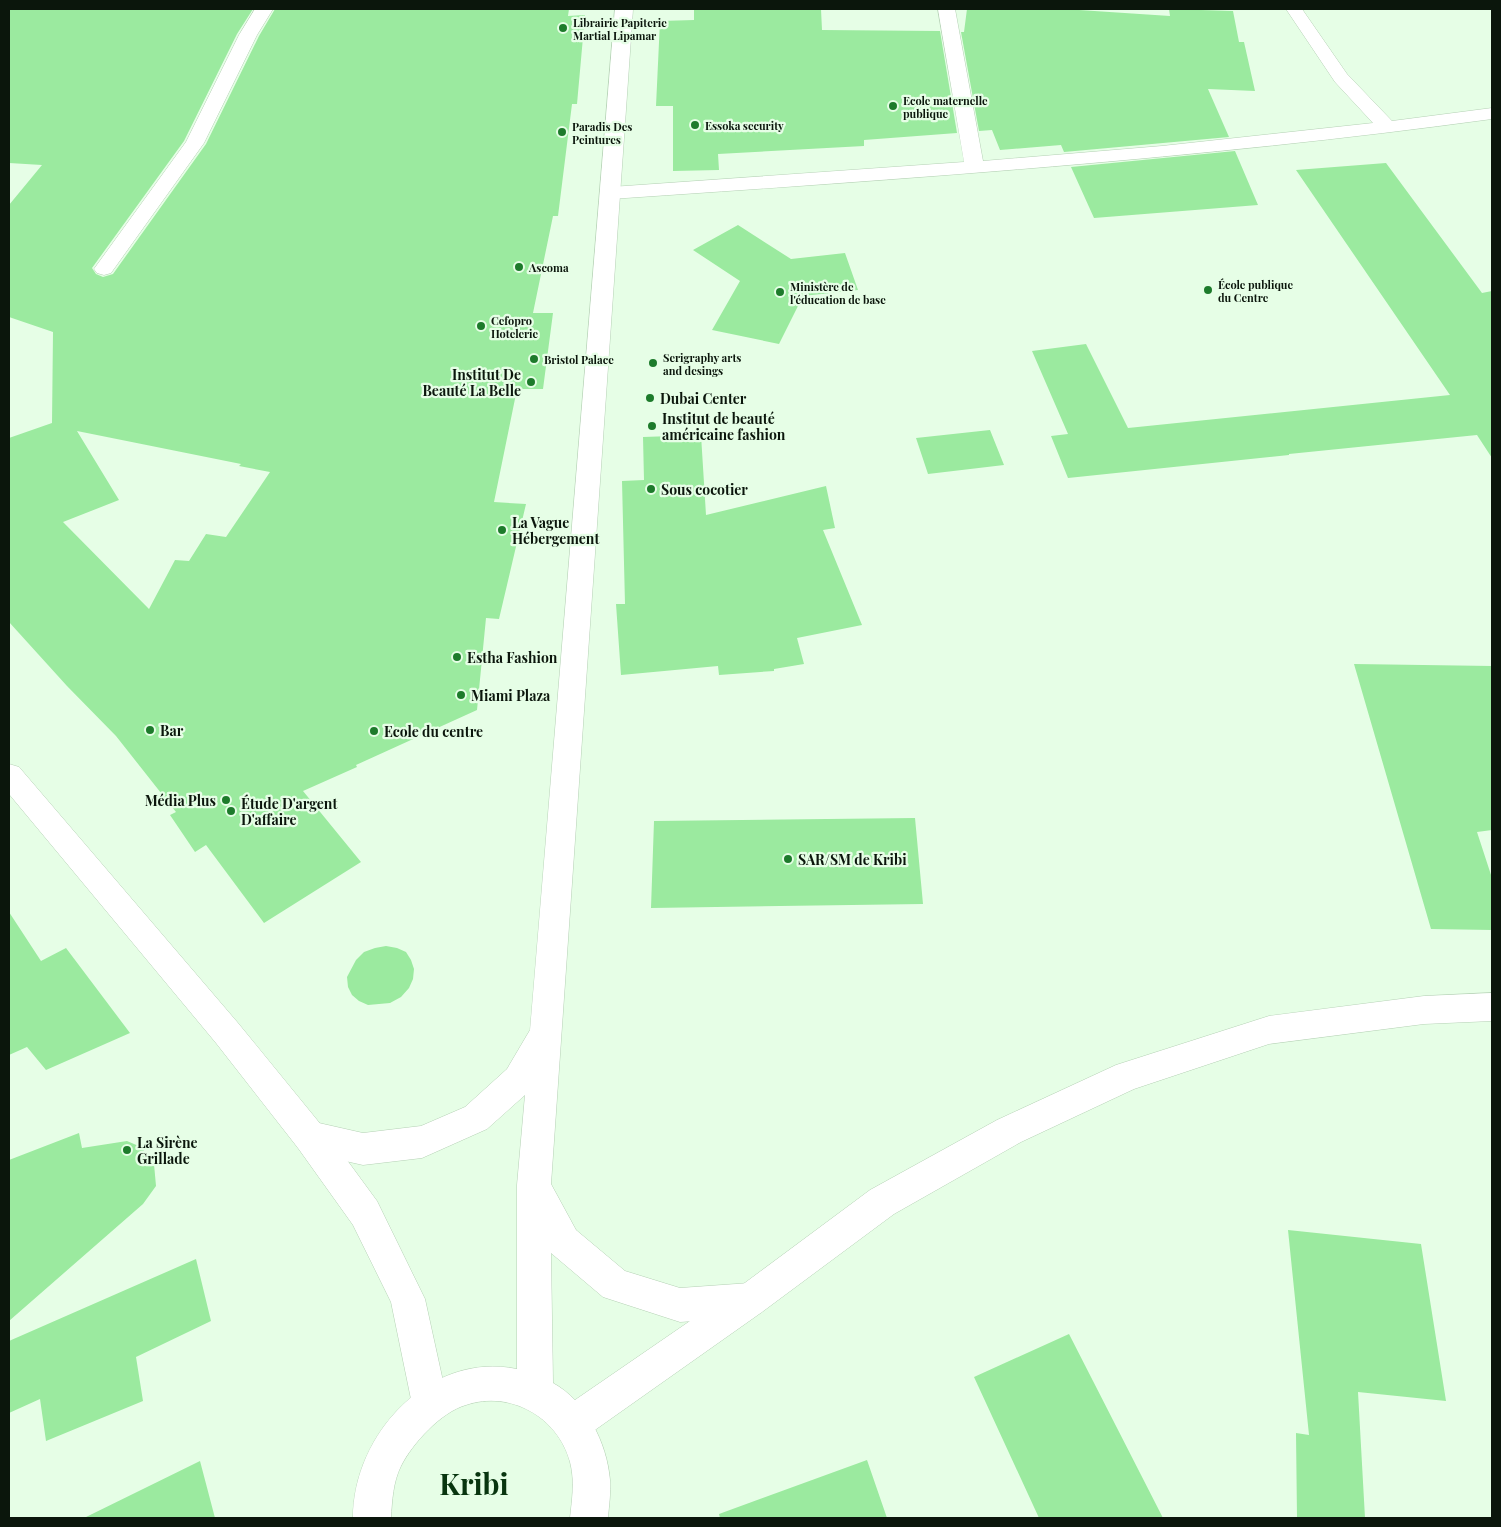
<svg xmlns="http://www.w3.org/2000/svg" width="1501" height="1527" font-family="'Playfair Display',serif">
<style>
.building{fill:#9bea9f;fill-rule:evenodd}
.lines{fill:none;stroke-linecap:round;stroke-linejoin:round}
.minor-casing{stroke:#b5d1b5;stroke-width:1}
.tertiary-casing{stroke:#b5d1b5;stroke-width:1}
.primary-casing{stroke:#b5d1b5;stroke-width:1}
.minor{fill:#fff;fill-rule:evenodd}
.tertiary{fill:#fff;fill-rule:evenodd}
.primary{fill:#fff;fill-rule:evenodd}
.poi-dot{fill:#1d7b2b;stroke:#e6fee6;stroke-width:2}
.labels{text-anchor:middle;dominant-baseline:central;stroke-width:4.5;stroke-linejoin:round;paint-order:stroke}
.far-poi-label{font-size:11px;font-weight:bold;fill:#0b160c;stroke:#e6fee6;text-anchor:start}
.poi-label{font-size:14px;font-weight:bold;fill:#0b160c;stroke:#e6fee6;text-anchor:start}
.near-town-label{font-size:29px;font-weight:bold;fill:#08350f;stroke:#e6fee6}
</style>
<rect width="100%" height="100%" fill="#e6fee6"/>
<!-- building -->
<path class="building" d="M9,9H253L237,34L184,141L92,268L96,274L103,277L113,274L206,144L259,36L275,9H569L568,16L585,15L577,104H572L558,216H553L533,313H553L543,389H517L494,502L526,504L499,619L486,618L477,710L356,765L357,767L303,791L361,862L264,923L206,845L195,852L170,815L176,812L116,736L67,686L9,622V438L52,423L53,332L9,317V205L42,165L9,163ZM77,431L241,464L239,466L270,472L226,537L206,534L189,561L175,560L149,609L63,522L119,500Z
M694,9H821L822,30L940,31L957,133L864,140V146L718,154L719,170L673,171V106H656L660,21L694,20Z
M967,9H1064L1170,16L1169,9L1233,11L1239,42H1244L1255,91L1208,89L1229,137L1064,152L1061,145L1000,150L992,130L979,131L961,32H964Z
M1235,151L1258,205L1094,218L1071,167Z
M1386,163L1482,293L1492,291V458L1477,435L1289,454V455L1068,478L1051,436L1068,434L1032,351L1086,344L1128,428L1450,395L1296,170Z
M738,225L791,259L845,253L858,290L803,296L779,344L712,330L740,281L693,250Z
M990,430L1004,465L928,474L916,438Z
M701,435L706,515L826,486L835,528L823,530L862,625L797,638L804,664L774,669V671L719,675L718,666L621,675L616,604H625L622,481L644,480L643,437Z
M1354,664L1492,666V830L1477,832L1492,878V930L1431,929Z
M915,818L923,904L651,908L654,821Z
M9,912L41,961L66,948L130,1033L46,1070L27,1047L9,1055Z
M386,946L397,948L406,952L411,960L414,969L413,979L409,988L401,997L390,1003L368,1005L359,1001L352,995L348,987L347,977L356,960L364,952L375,948Z
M79,1133L82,1148L127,1141L141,1147L154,1164L156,1186L143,1204L9,1321V1160Z
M1288,1230L1421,1244L1446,1401L1358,1392L1365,1518H1297L1296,1433L1309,1435Z
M196,1259L211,1321L136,1357L143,1401L46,1441L40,1399L9,1413V1341Z
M1069,1334L1163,1518H1039L974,1377Z
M867,1460L887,1518H720L719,1514Z
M200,1461L215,1518H84Z"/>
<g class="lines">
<!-- minor casing -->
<g class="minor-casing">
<path id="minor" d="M255,9H273L257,35L204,143L111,273L104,275L97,273L94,269L186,142L239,35Z
M938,9H955L983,161L1162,146L1373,123L1335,82L1286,9H1302L1347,74L1392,121L1492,108V119C1200,159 905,179 611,199L604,197L601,193L604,189L611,187L964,162Z"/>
</g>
<!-- tertiary casing -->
<g class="tertiary-casing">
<path id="tertiary" d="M9,764L19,767L238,1023L322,1126L377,1201L425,1299L448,1404L443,1417L430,1422L417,1417L412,1404L391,1302L353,1225L298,1148L216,1043L9,794Z
M1492,993V1021L1424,1024L1269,1044L1134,1089L1021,1142L894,1214L762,1312L585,1437L572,1442L559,1437L554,1424L559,1411L738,1288L870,1190L997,1120L1116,1065L1269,1016L1424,996Z"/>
</g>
<!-- primary casing -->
<g class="primary-casing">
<path id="primary" d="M615,9H633L551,1184L576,1230L625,1271L680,1288L750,1283L762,1288L767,1300L762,1312L750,1317L680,1322L603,1297L551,1253L553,1383C586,1401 607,1443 610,1480C611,1493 609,1505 608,1518H570C572,1499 575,1481 570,1462C558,1417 510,1390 466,1405C441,1412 412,1444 401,1466C393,1482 392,1501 391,1518H353C353,1434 430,1351 517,1369V1185L525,1095L487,1129L422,1158L363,1165L310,1153L298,1148L294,1137L298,1126L310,1121L363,1133L421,1126L465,1107L507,1069L530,1030Z"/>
</g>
<!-- minor -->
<use href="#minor" class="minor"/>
<!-- tertiary -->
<use href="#tertiary" class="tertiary"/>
<!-- primary -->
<use href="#primary" class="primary"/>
</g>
<!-- markers -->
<g class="poi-dot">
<circle cx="563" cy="28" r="5"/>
<circle cx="893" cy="106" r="5"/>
<circle cx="695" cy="125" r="5"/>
<circle cx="562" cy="132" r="5"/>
<circle cx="519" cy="267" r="5"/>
<circle cx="1208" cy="290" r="5"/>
<circle cx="780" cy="292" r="5"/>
<circle cx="481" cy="326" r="5"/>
<circle cx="534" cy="359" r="5"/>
<circle cx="653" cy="363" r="5"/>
<circle cx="531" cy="382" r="5"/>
<circle cx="650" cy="398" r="5"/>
<circle cx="652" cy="426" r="5"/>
<circle cx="651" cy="489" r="5"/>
<circle cx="502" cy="530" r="5"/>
<circle cx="457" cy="657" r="5"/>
<circle cx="461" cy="695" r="5"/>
<circle cx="150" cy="730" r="5"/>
<circle cx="374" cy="731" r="5"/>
<circle cx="226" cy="800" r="5"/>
<circle cx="231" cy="811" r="5"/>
<circle cx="788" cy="859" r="5"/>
<circle cx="127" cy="1150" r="5"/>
</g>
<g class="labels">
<!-- far-poi labels -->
<g class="far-poi-label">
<text x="573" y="22">Librairie Papiterie<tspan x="573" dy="13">Martial Lipamar</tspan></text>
<text x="903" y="100">Ecole maternelle<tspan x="903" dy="13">publique</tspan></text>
<text x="705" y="125">Essoka security</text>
<text x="572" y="126">Paradis Des<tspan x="572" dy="13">Peintures</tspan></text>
<text x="529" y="267">Ascoma</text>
<text x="1218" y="284">École publique<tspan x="1218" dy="13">du Centre</tspan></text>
<text x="790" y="286">Ministère de<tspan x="790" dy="13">l'éducation de base</tspan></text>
<text x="491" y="320">Cefopro<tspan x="491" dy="13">Hotelerie</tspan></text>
<text x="663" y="357">Serigraphy arts<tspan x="663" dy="13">and desings</tspan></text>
<text x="544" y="359">Bristol Palace</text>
</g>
<!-- poi labels -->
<g class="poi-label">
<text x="521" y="374" text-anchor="end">Institut De<tspan x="521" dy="16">Beauté La Belle</tspan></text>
<text x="660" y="398">Dubai Center</text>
<text x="662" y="418">Institut de beauté<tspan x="662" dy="16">américaine fashion</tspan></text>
<text x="661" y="489">Sous cocotier</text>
<text x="512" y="522">La Vague<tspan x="512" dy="16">Hébergement</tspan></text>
<text x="467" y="657">Estha Fashion</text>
<text x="471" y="695">Miami Plaza</text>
<text x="160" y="730">Bar</text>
<text x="384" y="731">Ecole du centre</text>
<text x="216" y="800" text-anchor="end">Média Plus</text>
<text x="241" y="803">Étude D'argent<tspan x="241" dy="16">D'affaire</tspan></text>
<text x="798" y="859">SAR/SM de Kribi</text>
<text x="137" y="1142">La Sirène<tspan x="137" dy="16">Grillade</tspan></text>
</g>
<!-- near-town labels -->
<g class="near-town-label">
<text x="474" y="1483">Kribi</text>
</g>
</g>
<!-- border -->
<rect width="1501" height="1527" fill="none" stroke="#0b160c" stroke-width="20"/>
</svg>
